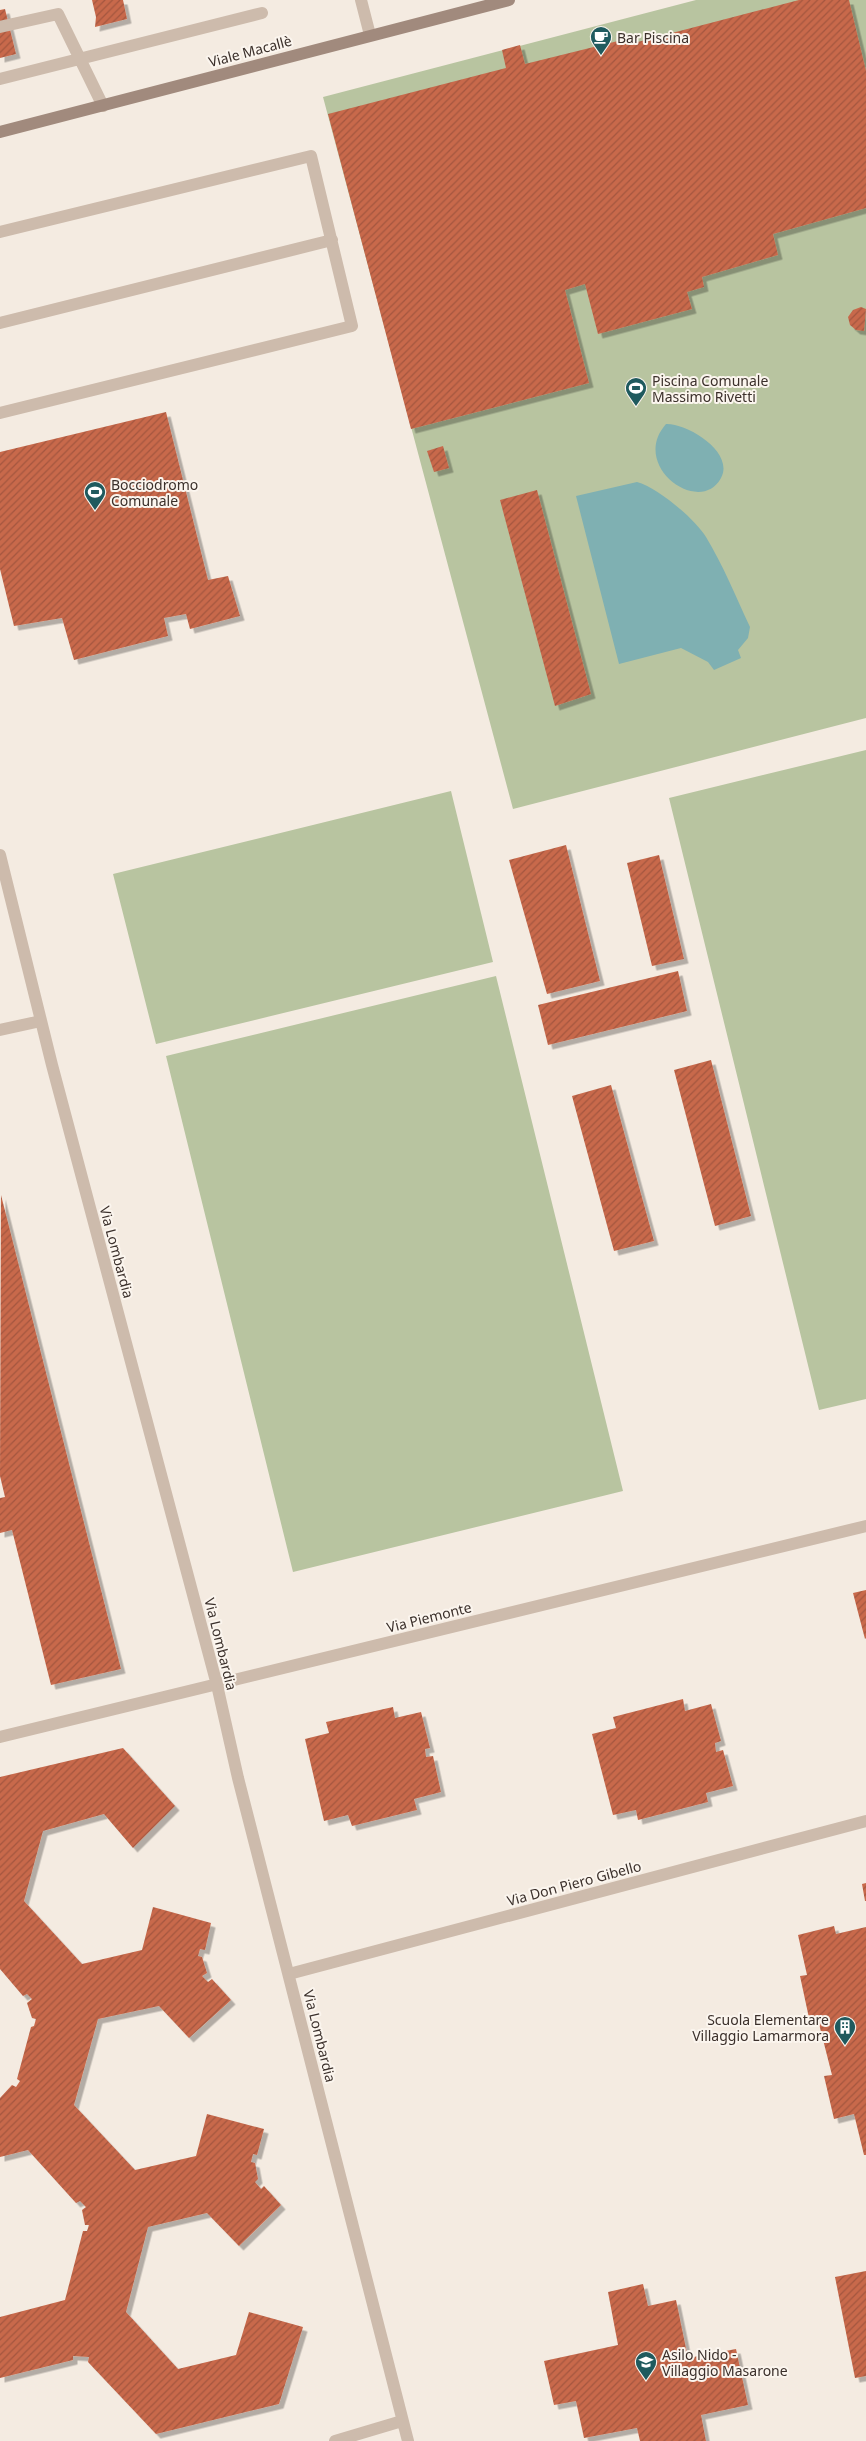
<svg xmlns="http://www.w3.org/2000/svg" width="866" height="2441" font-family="'Noto Sans',sans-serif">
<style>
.garden{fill:#b8c4a0}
.water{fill:#7fb0b2}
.building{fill:url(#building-hatch);filter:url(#shadow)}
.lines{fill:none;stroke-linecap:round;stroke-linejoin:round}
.lane{stroke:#cdbbac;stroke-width:12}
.street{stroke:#cdbbac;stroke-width:12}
.secondary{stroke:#a18a7d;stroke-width:12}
.labels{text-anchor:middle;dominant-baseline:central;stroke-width:4;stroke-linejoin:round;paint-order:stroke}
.poi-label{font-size:14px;fill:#3b302b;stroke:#fbf5ee;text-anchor:start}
.street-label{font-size:14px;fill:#3b302b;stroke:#fbf5ee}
</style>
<defs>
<pattern id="building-hatch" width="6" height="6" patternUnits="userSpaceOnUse" patternTransform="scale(1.25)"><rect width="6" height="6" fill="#c8694b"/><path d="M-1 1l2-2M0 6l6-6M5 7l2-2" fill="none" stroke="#a4573f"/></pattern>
<filter id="shadow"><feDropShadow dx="4.5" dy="4.5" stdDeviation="0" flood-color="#0004"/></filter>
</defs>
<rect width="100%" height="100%" fill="#f4ebe1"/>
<!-- garden -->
<path class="garden" d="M696,0H866V718L513,809L323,97Z
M866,750V1399L819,1410L669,798Z
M451,791L493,962L156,1044L113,874Z
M496,976L623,1491L293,1572L166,1056Z"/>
<!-- water -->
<path class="water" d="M666,424C687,423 735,452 721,478C700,517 629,466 666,424Z
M637,482C657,487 695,519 706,537C723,565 736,597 750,627L748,638L738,650L741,658L714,670L708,662L681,648L619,664L576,496Z"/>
<!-- building -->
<path class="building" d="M92,0H123L127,19L95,27L96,17Z
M799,0H849L866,71V208L773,234L778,255L702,277L704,287L687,292L692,309L598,334L585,284L565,290L589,383L411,429L328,114L506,68L502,50L520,45L525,64L626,39V45Z
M5,9L16,54L0,58V10Z
M861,307L866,309L864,331L856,330L850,325L848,317L853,310Z
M166,412L208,580L228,576L240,616L190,629L186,614L164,618L168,636L74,660L62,618L14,626L0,569V452Z
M443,446L449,468L434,472L427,451Z
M537,490L591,694L555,706L500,500Z
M566,845L600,981L547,994L509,860Z
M659,855L684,959L652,966L627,863Z
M678,971L687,1011L548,1045L538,1005Z
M711,1060L751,1216L715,1226L674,1070Z
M611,1085L654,1241L614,1251L572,1096Z
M1,1195L121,1669L51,1685L13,1534L12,1530L0,1533V1498L5,1497L0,1476Z
M866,1590V1638L865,1639L853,1593Z
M683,1699L685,1711L711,1704L721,1741L715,1743L716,1752L723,1750L733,1786L706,1793L708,1802L638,1820L636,1810L613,1815L592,1734L616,1728L613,1717Z
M393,1707L395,1718L421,1712L430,1748L425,1749L426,1757L433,1756L441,1792L414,1799L417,1810L352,1826L348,1815L324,1821L305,1739L329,1733L326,1722Z
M123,1748L175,1806L133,1848L104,1814L43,1831L24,1901L82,1964L142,1950L153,1907L211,1923L205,1950L200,1949L198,1956L202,1957L207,1973L202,1976L208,1982L212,1979L231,2000L189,2038L159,2006L98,2019L74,2105L135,2170L196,2156L207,2114L264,2129L257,2155L253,2154L251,2162L255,2163L258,2179L255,2182L261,2189L264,2186L281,2205L239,2246L207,2213L148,2227L126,2312L178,2369L236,2355L249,2312L303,2327L279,2404L156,2434L88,2362L89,2357L73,2356V2360L0,2378V2317L65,2300L83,2231H87L89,2225H85L82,2210L86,2207L80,2201L76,2203L28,2150L0,2157V2098L12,2085L16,2087L20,2081L17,2079L31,2027L34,2026L36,2019L32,2018L27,2003L32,1999L27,1994L23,1996L0,1969V1777Z
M866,1883V1901H865L862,1884Z
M834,1926L836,1934L866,1927V2155H864L854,2114L834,2119L824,2076L832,2075L817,2016L809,2018L800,1976L807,1975L798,1935Z
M866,2271V2376L855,2378L835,2277Z
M643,2284L648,2306L676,2300L688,2358L736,2349L748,2405L701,2415L706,2441H640L637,2428L584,2438L576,2401L554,2405L544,2361L618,2345L608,2292Z"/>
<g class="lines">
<!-- lane -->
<path class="lane" d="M0,27L58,14L103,106
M0,79L262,13
M0,232L311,156L352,326L0,413
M0,323L332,240"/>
<!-- street -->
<path class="street" d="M361,0L370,35
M0,855L52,1065L217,1685L238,1778L408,2441
M0,1030L41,1021
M0,1737L866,1526
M289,1974L866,1821
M335,2441L402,2421"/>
<!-- secondary -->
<path class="secondary" d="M0,132L509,0"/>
</g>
<!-- icons -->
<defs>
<g id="cafe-pin" transform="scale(1.125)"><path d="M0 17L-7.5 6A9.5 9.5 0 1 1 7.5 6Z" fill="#1f5a5e" stroke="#fbf5ee"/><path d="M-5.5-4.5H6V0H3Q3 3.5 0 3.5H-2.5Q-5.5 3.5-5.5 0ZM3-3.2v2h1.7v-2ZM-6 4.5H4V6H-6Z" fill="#fff"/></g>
<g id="stadium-pin" transform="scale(1.125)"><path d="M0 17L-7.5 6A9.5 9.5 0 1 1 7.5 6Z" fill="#1f5a5e" stroke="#fbf5ee"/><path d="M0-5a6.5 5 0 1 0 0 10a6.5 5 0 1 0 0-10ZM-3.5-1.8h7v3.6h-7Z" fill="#fff"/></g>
<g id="building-pin" transform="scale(1.125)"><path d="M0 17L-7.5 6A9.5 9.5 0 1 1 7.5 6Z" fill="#1f5a5e" stroke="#fbf5ee"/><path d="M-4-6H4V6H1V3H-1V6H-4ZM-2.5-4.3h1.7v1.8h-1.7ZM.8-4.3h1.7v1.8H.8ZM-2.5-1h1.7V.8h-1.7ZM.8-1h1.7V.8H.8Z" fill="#fff"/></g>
<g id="school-pin" transform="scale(1.125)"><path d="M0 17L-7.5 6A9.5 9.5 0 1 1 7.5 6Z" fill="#1f5a5e" stroke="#fbf5ee"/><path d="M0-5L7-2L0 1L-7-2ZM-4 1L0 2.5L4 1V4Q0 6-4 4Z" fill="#fff"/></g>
</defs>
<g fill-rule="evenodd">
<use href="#cafe-pin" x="601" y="37"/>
<use href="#stadium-pin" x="636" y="388"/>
<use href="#stadium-pin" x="95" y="492"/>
<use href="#building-pin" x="845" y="2027"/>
<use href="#school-pin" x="646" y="2362"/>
</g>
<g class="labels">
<!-- poi labels -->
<g class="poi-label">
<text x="617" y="37">Bar Piscina</text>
<text x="652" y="380">Piscina Comunale<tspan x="652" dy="16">Massimo Rivetti</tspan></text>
<text x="111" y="484">Bocciodromo<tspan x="111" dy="16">Comunale</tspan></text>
<text x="829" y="2019" text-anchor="end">Scuola Elementare<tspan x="829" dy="16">Villaggio Lamarmora</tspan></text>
<text x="662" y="2354">Asilo Nido -<tspan x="662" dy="16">Villaggio Masarone</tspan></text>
</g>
<!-- street labels -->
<g class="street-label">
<text transform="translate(250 51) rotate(-15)">Viale Macallè</text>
<text transform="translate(117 1252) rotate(75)">Via Lombardia</text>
<text transform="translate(429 1617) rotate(-14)">Via Piemonte</text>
<text transform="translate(221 1644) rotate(76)">Via Lombardia</text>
<text transform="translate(574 1883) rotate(-15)">Via Don Piero Gibello</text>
<text transform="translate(320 2036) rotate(76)">Via Lombardia</text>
</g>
</g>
</svg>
